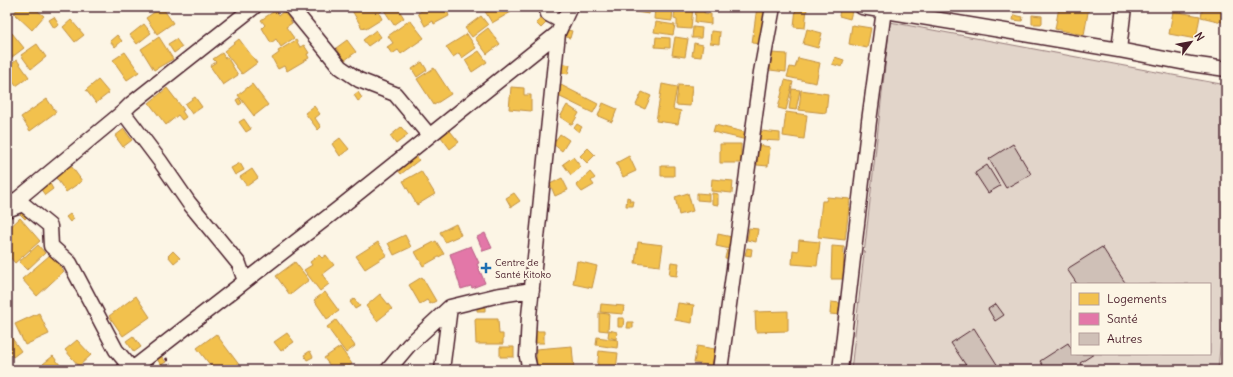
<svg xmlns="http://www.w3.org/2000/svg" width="1233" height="377" font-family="Delius,sans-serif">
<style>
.green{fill:#e2d5ca;stroke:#967a7a;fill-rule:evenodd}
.homes{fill:#f2c14e;stroke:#c09044}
.health{fill:#e377a8;stroke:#b55d82}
.building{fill:#cfc0b7;stroke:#4a1f2b}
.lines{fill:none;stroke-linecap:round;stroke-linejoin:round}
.minor-casing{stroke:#4a1f2b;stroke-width:17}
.path{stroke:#4a1f2b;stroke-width:2.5;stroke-dasharray:4 3;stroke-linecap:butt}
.minor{stroke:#fcf5e5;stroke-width:14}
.poi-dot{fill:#1f6fb2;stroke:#fcf5e5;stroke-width:1.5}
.labels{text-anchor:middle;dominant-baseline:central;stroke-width:4;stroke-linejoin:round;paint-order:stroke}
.poi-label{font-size:10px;fill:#4a1f2b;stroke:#fcf5e5;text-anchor:start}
</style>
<rect width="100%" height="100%" fill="#fcf5e5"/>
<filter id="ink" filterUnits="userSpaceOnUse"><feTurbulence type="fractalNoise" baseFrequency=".025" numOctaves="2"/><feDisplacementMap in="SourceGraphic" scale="8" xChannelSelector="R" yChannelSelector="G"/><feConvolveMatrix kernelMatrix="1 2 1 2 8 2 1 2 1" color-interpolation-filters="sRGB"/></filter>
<g filter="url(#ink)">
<!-- green -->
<path class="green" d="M890,22L1226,85V282L1218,370H851ZM1072,284H1210V354H1072Z"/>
<!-- homes -->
<path class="homes" d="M19,7H33L44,16L32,30L14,13Z
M162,7L173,23L157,34L146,18Z
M350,7H380L382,11L379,13L382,19L366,29L365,27L362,28Z
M390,7H397L404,18L394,25L384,10Z
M424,7H446L449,16L434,24L433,21L425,26L418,13L425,9Z
M485,7H508L511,12L492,23L483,8Z
M630,7H650L649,14L629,11Z
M655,7H673L672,21L654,19Z
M675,7H693L691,29L677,28V20L674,19Z
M696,7H705L704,13L711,14V24L695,22Z
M757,7H767L761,44L752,43Z
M796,7L807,8L805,28L794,27Z
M1059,7H1089L1084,35L1055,29Z
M1176,7H1200L1199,11Z
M1203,7H1226V23L1201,17Z
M840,9L852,11L850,19L839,16Z
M276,10L279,15L284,11L292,23L286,27L294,38L281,47L276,39L271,43L262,28L265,25L261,20Z
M1173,11L1200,16L1196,39L1169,34Z
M545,15L549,20L541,28L536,23Z
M1014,15L1023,17L1022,21L1013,20Z
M1032,15L1042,16V24H1032Z
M481,16L488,25L472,37L465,28Z
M54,17L59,25L54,28L49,20Z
M71,20L84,35L75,42L63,27Z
M410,20L424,38L401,54L398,50L392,54L387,47L393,43L388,36Z
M656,22L675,25L673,35L654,32Z
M144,24L151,33L137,44L130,35Z
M852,25L871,28L867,48L849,44Z
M693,27L702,28L701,38H692Z
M488,28L500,44L487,54L475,38Z
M564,29L572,31L570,38L563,36Z
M807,29L822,33L818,48L803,44Z
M376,30L381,37L368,46L363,40Z
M711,31L720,32L719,44L710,43Z
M12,33L24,48L7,61V37Z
M467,34L476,48L462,58L459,53L453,57L446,47Z
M117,35L122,41L115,47L110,41Z
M159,37L173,59L154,70L141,49Z
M656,37L670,38V48L655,47Z
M675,37L688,39L685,57L672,55Z
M176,39L182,47L174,53L168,44Z
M239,39L257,63L242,74L224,51Z
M296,40L300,47L304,45L309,53L307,54L309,58L287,71L284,66L278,69L272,58L279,53L278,51Z
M347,40L356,52L345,60L336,48Z
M694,43L703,45L701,57L692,56Z
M37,44L46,57L31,69L21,55Z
M479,51L487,62L472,72L465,60Z
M125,52L139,72L127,80L113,60Z
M222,53L225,58L227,57L238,75L223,85L210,66L216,62L213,59Z
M771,53L787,54L786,72L770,70Z
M835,57L844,60L842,67L832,64Z
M798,58L820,63L816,83L787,77L790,67L795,68Z
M17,60L29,77L16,86L7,73V67Z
M422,62L427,70L417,77L412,69Z
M557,62L570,65L568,74L555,71Z
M434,68L451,94L434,105L417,79Z
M98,80L109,93L96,103L86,90Z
M785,80L793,82L786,110L778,108Z
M252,84L268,105L254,116L238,95Z
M559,84L598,104L593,113L554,94Z
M662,84L677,87L673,109L681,111L678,124L656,121Z
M678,85L692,86L690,106L676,105Z
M511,87L524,88V95H531V111L509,109Z
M167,88L184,110L182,111L186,117L182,120L178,115L166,125L149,103Z
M792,89L800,90L796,110L789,109Z
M801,90L828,94L826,113L799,110Z
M358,92L362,98L358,101L354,95Z
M642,92L651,96L645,109L636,105Z
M195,97L202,107L192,114L185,104Z
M239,98L242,103L239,105L236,100Z
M47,99L56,112L30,131L21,117Z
M603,103L617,109L612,122L598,116Z
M567,105L579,113L572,125L560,117Z
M314,106L320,114L315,118L321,127L318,130L305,113Z
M786,112L807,115L804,139L783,136Z
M244,119L251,129L246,132L239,122Z
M577,124L582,127L579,132L574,128Z
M715,125L748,133L747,140L713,132Z
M446,126L459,142L450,149L438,133Z
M401,127L408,135L396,144L390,136Z
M124,129L132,140L123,147L115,136Z
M761,131L780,133V141L760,140Z
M560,134L569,140L562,151L553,144Z
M340,138L349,149L340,156L332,144Z
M720,144H741V163H720Z
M759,145L770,147L768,166L757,165Z
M588,148L595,155L587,163L580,156Z
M413,152L419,160L401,174L395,166Z
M629,156L636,171L623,177L616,163Z
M573,157L581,167L571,175L563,164Z
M69,163L82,181L66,192L54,175Z
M240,163L244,170L235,175L231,168Z
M661,166H674V176H661Z
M252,169L258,178L247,186L240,177Z
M421,171L435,194L417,205L403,181Z
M590,172L595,178L591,181L594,185L582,192L576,185Z
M562,178L568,190L555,196L550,184Z
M712,179L733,181L732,193L711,191Z
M49,182L53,189L45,195L40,188Z
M514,193L520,201L511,207L506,198Z
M688,193L693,211L679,215L675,197Z
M697,193L709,194V201L697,200Z
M712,193L718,194V205L712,204Z
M627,197L630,198L629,201H634L633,206H626Z
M827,197L850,199L845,240L818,237L822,201H826Z
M23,209L29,215L25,219L19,213Z
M70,214L74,219L70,222L66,217Z
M20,218L40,241L15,263L7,254V230Z
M456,224L461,235L445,242L440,232Z
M749,228L758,229L756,242L747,240Z
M718,234L732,237L730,249L716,246Z
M405,235L411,247L394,255L388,243Z
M799,240L820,242L817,266L792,264L793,250L798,251Z
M436,241L444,254L423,266L415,252Z
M378,242L387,255L365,269L356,256Z
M638,242L663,245L660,266L635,263Z
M38,245L45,253L27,270L19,262Z
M832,246L844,247L843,279H831Z
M747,248L752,249L751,256L745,255Z
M727,250L733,251L732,259L725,258Z
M173,251L180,258L174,263L168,256Z
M50,255L64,271L37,296L22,279Z
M319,255L322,258L326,255L334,265L322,274L329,284L320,291L304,270L312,265L310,262Z
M577,261L597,266L592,288L573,284Z
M295,262L309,280L290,295L276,276Z
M671,262L679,263L677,276L669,275Z
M422,277L436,301L430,304L427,300L420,304L409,285Z
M325,292L339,311L327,319L314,300Z
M380,294L392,309L377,321L366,306Z
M136,296L150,317L123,336L109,316Z
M354,299L360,306L355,309L350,302Z
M831,302L840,303V315L830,314Z
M678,303L694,305L692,323L675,320Z
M477,304H485V311H477Z
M601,304L624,306L623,314L600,312Z
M788,311V331L756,332L755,312Z
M39,313L49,334L25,345L15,324Z
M599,313L609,314L608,331L599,330Z
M618,318H624L623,327H618Z
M475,319H498L499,334H503V344H476Z
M336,320L355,346L346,353L327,327Z
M628,322H633V328H627Z
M609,330L617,332L616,339L608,337Z
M529,331H544V343H529Z
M287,333L294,342L281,351L274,342Z
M9,334L21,351L13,357L7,348V335Z
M216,334L243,370H214L197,348Z
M133,336L141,347L134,352L126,341Z
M597,337L618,340L617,348L596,345Z
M77,340L91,355L79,366L65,350Z
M572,346L574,370H537L536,349Z
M697,346L715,349L712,366L694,363Z
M340,347L352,364L343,370H333L324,358Z
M500,347H514V357H500Z
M310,351L313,357L307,360L304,355Z
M599,351L618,353L616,370H597Z
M53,356L64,370H49L43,364Z
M161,356L166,362L161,365L157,359Z"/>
<!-- health -->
<path class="health" d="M485,233L492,248L483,251L477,237Z
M471,246L479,263L477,264L485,283L472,288L471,286L461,289L450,254Z"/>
<!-- building -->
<path class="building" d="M1013,144L1031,174L1006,188L989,159Z
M987,165L1000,186L988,193L975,173Z
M1102,247L1126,284H1077L1067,269Z
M996,304L1004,315L995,321L988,309Z
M974,328L998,366L992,370H969L951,343Z
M1068,343L1072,350V354H1094L1080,363L1084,370H1046L1040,361Z"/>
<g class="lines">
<!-- minor casing -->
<g class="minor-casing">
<path id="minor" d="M291,7L340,67L359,80L395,94L429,135
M546,7L548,14L563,22
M862,7L1119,50L1191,64L1226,69
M1119,50L1124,7
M123,112L160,161L189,203L239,264L245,281
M7,208L123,112L131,104L254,7
M7,210L23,204L50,226L51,246L70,263L116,350L132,369
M131,370L338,209L558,33
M388,370L409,345L450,307L495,296L532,290
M442,370L450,307
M530,370L527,357L529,316L558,33L570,7
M720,370L761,72L773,7
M840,370L869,121L884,10"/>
</g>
<!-- path -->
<path class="path" d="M166,358L173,370"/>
<!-- minor -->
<use href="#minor" class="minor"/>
</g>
</g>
<!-- markers -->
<path class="poi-dot" d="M484 262h4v4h4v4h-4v4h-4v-4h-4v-4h4z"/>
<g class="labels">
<!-- poi labels -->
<g class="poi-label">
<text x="495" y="262">Centre de<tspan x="495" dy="12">Santé Kitoko</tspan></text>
</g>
</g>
<!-- margin -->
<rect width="1233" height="377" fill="none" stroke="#fcf5e5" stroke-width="24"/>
<rect x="12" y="12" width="1209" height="353" fill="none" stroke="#4a1f2b" stroke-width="1.5" filter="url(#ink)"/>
<!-- legend -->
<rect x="1071" y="283" width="140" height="72" fill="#fcf5e5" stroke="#b59f9b"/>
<rect x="1079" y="293" width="20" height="12" fill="#f2c14e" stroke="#b59f9b"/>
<text x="1107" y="303" font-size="12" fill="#4a1f2b">Logements</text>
<rect x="1079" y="313" width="20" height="12" fill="#e377a8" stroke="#b59f9b"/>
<text x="1107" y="323" font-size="12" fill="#4a1f2b">Santé</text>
<rect x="1079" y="333" width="20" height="12" fill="#cfc0b7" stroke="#b59f9b"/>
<text x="1107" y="343" font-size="12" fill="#4a1f2b">Autres</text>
<!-- north arrow -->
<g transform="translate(1191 42) rotate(58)" stroke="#fcf5e5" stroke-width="3" paint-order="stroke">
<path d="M0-3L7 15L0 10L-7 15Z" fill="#4a1f2b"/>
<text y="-6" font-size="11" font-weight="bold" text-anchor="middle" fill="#4a1f2b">N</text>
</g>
</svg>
